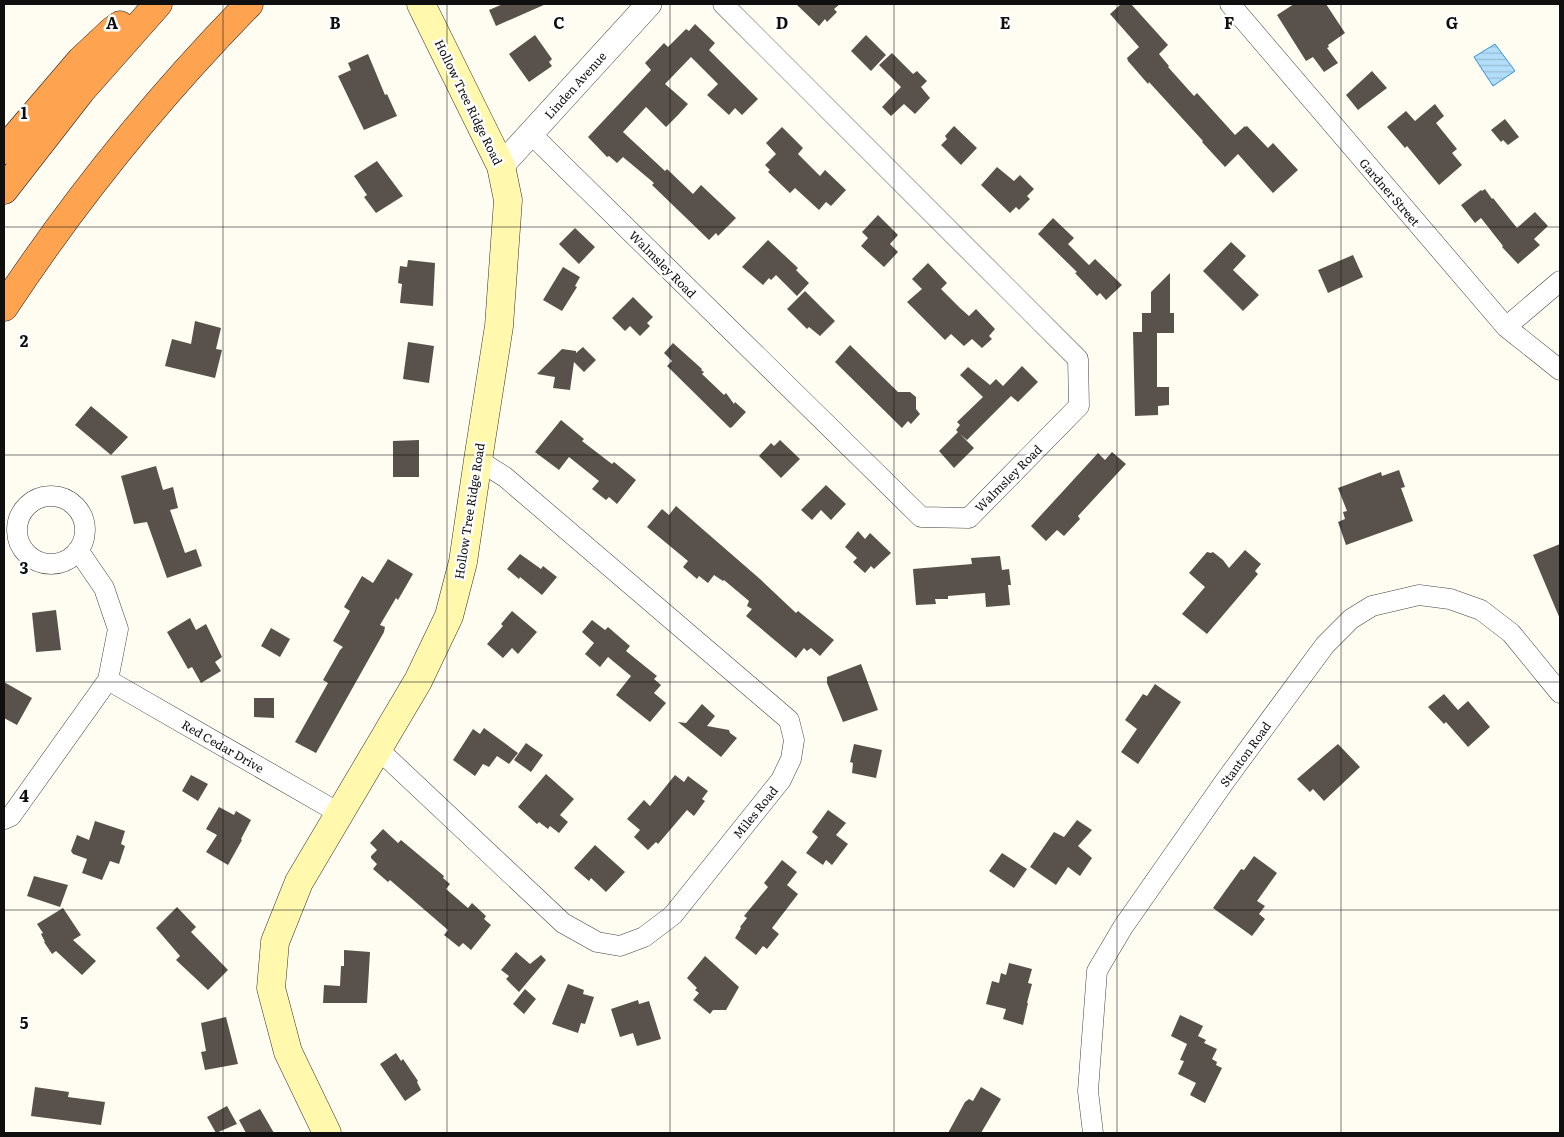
<svg xmlns="http://www.w3.org/2000/svg" width="1564" height="1137" font-family="Literata,serif">
<style>
.water{fill:url(#water-rules);stroke:#3492d7}
.building{fill:#59514b}
.lines{fill:none;stroke-linecap:round;stroke-linejoin:round}
.minor-casing{stroke:#424242;stroke-width:21}
.tertiary-casing{stroke:#424242;stroke-width:26}
.secondary-casing{stroke:#313131;stroke-width:29}
.motorway-casing{stroke:#202020;stroke-width:29}
.minor{stroke:#fff;stroke-width:20}
.tertiary{stroke:#fff;stroke-width:25}
.secondary{stroke:#fff8ad;stroke-width:28}
.motorway{stroke:#fea451;stroke-width:28}
.grid{fill:none;stroke:#0f0f0f;stroke-width:1;stroke-opacity:0.55}
.labels{text-anchor:middle;dominant-baseline:central;stroke-width:5;stroke-linejoin:round;paint-order:stroke}
.street-label{font-size:12px;fill:#0f0f0f;stroke:#fff}
.grid-label{font-size:16px;text-anchor:middle;font-weight:bold;fill:#0f0f0f;stroke:#fff;stroke-width:5;stroke-linejoin:round;paint-order:stroke}
</style>
<defs>
<pattern id="water-rules" width="6" height="5" patternUnits="userSpaceOnUse" patternTransform="scale(1.25)"><rect width="6" height="5" fill="#b2defa"/><path d="M0 2.5h6" fill="none" stroke="#98bdd5"/></pattern>
</defs>
<rect width="100%" height="100%" fill="#fffdf2"/>
<!-- water -->
<path class="water" d="M1495,44L1515,71L1493,86L1474,57Z"/>
<!-- building -->
<path class="building" d="M503,4H546L496,26L489,10Z
M796,4H840L834,9L837,12L827,22L825,19L819,26Z
M1121,4H1131L1168,45L1159,54L1169,66L1168,67L1194,96L1197,93L1235,135L1245,126L1246,127L1247,126L1268,148L1273,143L1298,170L1273,193L1238,154L1225,167L1202,142L1203,141L1149,82L1148,84L1128,61L1127,58L1139,47L1110,14Z
M1294,4H1326L1345,33L1328,45L1329,47L1327,48L1338,63L1324,72L1313,57L1306,61L1277,15Z
M695,24L715,43L709,50L758,99L742,115L735,108L729,115L707,95L718,84L691,57L665,84L688,104L679,114L666,127L646,107L623,132L665,171L667,169L693,194L701,185L736,218L718,236L716,233L709,240L652,185L654,183L623,157L617,163L609,156L607,157L588,137L651,70L645,63L664,43L668,47L686,29L689,31Z
M535,35L552,59L549,62L552,66L529,82L509,54Z
M866,35L886,55L871,71L851,51Z
M892,53L913,74L917,71L927,81L921,87L930,98L915,114L904,104L891,116L882,107L901,87L879,65Z
M368,54L385,95L387,94L397,116L364,130L338,76L351,70L348,63Z
M1372,71L1387,88L1358,110L1346,95Z
M1435,104L1444,116L1436,123L1457,149L1452,153L1462,165L1439,185L1407,146L1405,148L1387,127L1406,111L1415,121Z
M1505,119L1519,137L1508,145L1503,140L1501,142L1491,130Z
M954,126L977,148L961,165L941,145L947,139L945,136Z
M782,127L803,148L798,154L820,176L825,170L846,190L831,206L826,202L819,210L795,188L790,193L768,172L770,170L765,165L776,154L766,143Z
M377,161L403,196L376,213L364,197L367,195L354,176Z
M997,167L1014,181L1020,175L1034,189L1027,196L1030,199L1019,210L1016,207L1010,213L981,185Z
M1485,189L1492,199L1493,198L1517,228L1535,212L1548,226L1534,239L1540,245L1518,264L1502,247L1503,246L1481,218L1475,223L1461,205L1481,190L1482,191Z
M878,215L898,235L890,244L898,252L884,267L861,246L868,238L862,232Z
M1053,218L1074,238L1068,244L1089,265L1095,259L1122,285L1106,300L1100,293L1097,296L1075,273L1077,272L1038,234Z
M575,228L595,247L579,264L559,244Z
M768,240L798,268L796,270L809,283L797,296L776,275L771,280L769,278L763,285L742,267Z
M1231,242L1246,256L1233,270L1259,295L1243,311L1203,271Z
M1353,255L1363,277L1328,293L1318,270Z
M408,260L435,263L433,306L400,303L402,284L398,283L400,266L407,267Z
M928,263L947,283L941,289L960,308L969,316L976,309L995,329L989,336L992,339L982,348L972,339L964,346L951,334L945,340L907,302L922,289L912,279Z
M563,267L580,277L575,286L577,287L562,311L543,300Z
M1170,273V313H1174V333H1157V387H1169V405L1158,406V415L1135,416L1133,332H1142V313H1151V292Z
M805,291L835,321L820,336L809,327L807,329L787,309Z
M633,297L653,317L647,323L650,326L640,336L630,326L625,331L612,318Z
M195,321L221,328L216,349L222,350L215,378L165,366L172,339L191,344Z
M408,342L434,346L429,383L403,379Z
M673,343L702,369L701,370L704,372L702,374L724,395L726,393L734,404L735,402L746,412L732,427L730,428L667,366L672,361L664,353Z
M850,345L898,392H910L916,397V409L920,414L911,424L908,421L902,428L835,362Z
M583,347L596,360L584,372L574,362L570,390L553,388L555,377L537,374L562,349L576,351V353Z
M1022,366L1038,382L1018,402L1011,396L967,440L960,434L974,448L954,468L939,451L958,432L956,430L960,425L957,422L983,397L960,375L968,367L990,385L996,379L1003,386Z
M91,406L128,437L111,455L75,425Z
M561,420L584,439L582,441L595,451L612,464L614,462L636,480L617,504L609,497L606,500L592,489L599,481L569,457L559,470L535,452Z
M419,440V477H393V441Z
M780,440L800,459L781,478L759,456L771,443L774,446Z
M1112,452L1126,464L1078,516L1080,519L1064,536L1057,530L1046,541L1031,526L1098,453L1105,460Z
M156,466L163,490L173,487L178,508L170,510L185,553L196,549L202,566L167,578L147,522L134,524L121,476Z
M1399,470L1405,487L1401,488L1413,521L1346,545L1338,522L1345,519L1343,512L1347,511L1338,488L1381,472L1382,476Z
M826,485L846,504L831,520L821,510L812,520L801,510Z
M676,506L760,579L796,613L798,611L834,640L820,656L811,648L807,651L804,648L796,658L746,616L752,609L747,606L749,601L724,580L723,581L714,575L708,583L699,576L697,579L683,567L688,561L647,527L662,509L669,515Z
M858,531L865,539L870,533L891,553L874,569L871,566L865,573L853,562L857,558L845,547Z
M1560,544V619L1533,555Z
M1245,550L1261,564L1255,571L1258,574L1207,634L1182,614L1205,587L1189,573L1207,552L1211,553L1213,552L1223,560L1229,568Z
M520,554L541,569L543,566L557,577L542,595L520,577L519,579L507,569Z
M1000,556L1002,570L1009,569L1011,585H1008L1010,605L986,607L985,593L948,596V599H935L936,604L916,605L913,569L972,564L971,558Z
M388,559L413,574L398,600L396,598L380,625L385,627L384,632L316,753L295,742L328,683L323,680L340,650L343,647L333,641L350,611L344,607L362,576L373,583Z
M56,610L61,650L36,652L32,613Z
M512,611L537,632L518,654L512,648L503,658L487,644L503,626L501,624Z
M190,618L196,630L206,624L222,657L215,662L221,671L201,683L192,667L188,669L167,632Z
M592,620L605,630L608,627L630,646L626,651L657,676L654,679L661,685L654,693L666,703L650,722L616,695L631,676L608,657L600,667L585,654L594,643L582,632Z
M271,628L290,639L280,657L261,646Z
M861,664L878,710L843,722L827,683V677Z
M4,682L32,698L17,725L4,718Z
M1155,684L1181,702L1138,764L1121,752L1137,729L1125,720L1143,694L1147,696Z
M1444,694L1458,710L1468,701L1490,727L1468,747L1446,722L1444,724L1428,707Z
M254,698H274V718L254,717Z
M702,704L715,716L707,726L729,730L730,733L737,738L721,757L678,722L686,723Z
M484,728L518,753L509,764L497,756L489,767L483,764L475,776L453,760L473,729L480,734Z
M526,743L543,755L531,772L514,760Z
M854,744L882,750L876,778L852,773L853,763L850,762Z
M1338,744L1360,767L1324,801L1313,789L1310,792L1297,779Z
M546,774L574,799L560,815L568,822L559,833L550,826L548,829L539,822L537,824L518,807Z
M191,775L208,784L198,801L182,791Z
M675,775L684,782L688,776L708,791L702,799L705,801L694,816L687,810L658,844L656,842L648,850L634,837L640,830L627,819L644,800L650,806Z
M219,807L234,815L236,811L251,820L241,839L242,840L228,865L206,852L217,835L206,829Z
M828,810L846,823L836,835L848,844L832,865L826,860L823,865L806,853L818,837L812,832Z
M1077,820L1092,830L1078,846L1092,858L1080,876L1068,867L1056,885L1030,867L1054,832L1064,837Z
M95,821L125,831L121,844L125,846L119,864L110,861L102,880L82,873L87,859L73,854L71,851L77,835L89,840Z
M383,829L398,843L401,840L444,876L443,878L450,884L446,889L468,908L472,903L486,916L484,919L491,925L471,950L463,943L459,947L444,935L448,930L390,880L388,882L373,869L377,864L371,858V856L377,850L370,843Z
M595,845L625,872L606,892L591,878L589,881L574,868Z
M1002,853L1027,869L1014,888L989,871Z
M1254,856L1277,873L1257,901L1265,906L1259,914L1265,919L1252,936L1213,908L1241,869L1244,870Z
M782,860L797,872L787,885L798,894L772,928L779,934L767,949L763,946L756,955L735,938L741,928L740,927L747,918L744,916L768,887L764,883Z
M34,876L68,885L60,907L27,896Z
M177,907L196,927L191,932L228,970L208,990L176,960L180,956L156,928Z
M63,908L81,935L73,940L96,961L82,975L56,951L52,954L44,942H45L41,934L43,933L37,924Z
M344,950L370,952L367,1003H323L324,985L340,986L341,966H344Z
M516,952L530,964L541,955L546,960L519,992L506,979L509,976L501,970Z
M705,956L739,987L726,1010H713L710,1014L693,1000L699,993L695,990L697,988L687,978Z
M1009,963L1032,969L1028,983L1032,984L1027,1003H1028L1023,1025L1003,1019L1006,1009L986,1004L992,981L999,983L1001,973L1006,975Z
M568,984L584,990L583,994L594,997L585,1024L581,1023L578,1033L552,1024Z
M525,989L536,999L524,1014L513,1004Z
M638,1000L639,1004L649,1001L661,1039L637,1046L633,1033L620,1037L611,1009Z
M1180,1015L1203,1026L1198,1036L1206,1040L1204,1043L1217,1049L1212,1059L1217,1062L1216,1065L1222,1068L1205,1103L1190,1095L1196,1083L1178,1074L1184,1061L1180,1060L1187,1044L1171,1036Z
M226,1017L238,1064L205,1070L201,1052L206,1051L201,1023Z
M396,1053L401,1061L403,1059L418,1081L417,1082L421,1090L405,1101L380,1064Z
M35,1087L69,1092L68,1097L105,1102L101,1125L31,1116Z
M981,1087L1001,1099L981,1133H948L965,1102L969,1099L973,1101Z
M227,1106L237,1124L216,1133L207,1117Z
M260,1109L274,1133H246L239,1120Z"/>
<g class="lines">
<!-- minor casing -->
<g class="minor-casing">
<path id="minor" d="M1230,4L1506,327L1560,370
M531,134L921,517L969,518L1079,406L1078,359L723,4
M1506,327L1560,281
M17 530a34 34 0 1 1 68 0a34 34 0 1 1-68 0Z
M78,550L104,588L118,629L108,680
M378,749L563,923L597,942L620,946L644,937L673,915L781,780L791,759L794,740L789,720L505,477L478,460
M4,819L11,816L108,680L339,813
M1093,1133L1088,1091L1097,971L1123,927L1225,781L1325,645L1351,619L1372,606L1419,595L1450,599L1481,610L1511,633L1560,693"/>
</g>
<!-- tertiary casing -->
<g class="tertiary-casing">
<path id="tertiary" d="M501,166L649,4"/>
</g>
<!-- secondary casing -->
<g class="secondary-casing">
<path id="secondary" d="M327,1133L288,1052L271,988L275,942L299,882L418,681L449,616L463,562L478,460L499,326L508,200L501,166L421,4"/>
</g>
<!-- motorway casing -->
<g class="motorway-casing">
<path id="motorway" d="M4,150L81,60L112,31L120,25
M4,190L81,91L158,4
M4,307C76,198 158,97 249,4"/>
</g>
<!-- minor -->
<use href="#minor" class="minor"/>
<!-- tertiary -->
<use href="#tertiary" class="tertiary"/>
<!-- secondary -->
<use href="#secondary" class="secondary"/>
<!-- motorway -->
<use href="#motorway" class="motorway"/>
</g>
<!-- grid -->
<path class="grid" d="M223,4V1133M447,4V1133M670,4V1133M894,4V1133M1117,4V1133M1341,4V1133M4,227H1560M4,455H1560M4,682H1560M4,910H1560"/>
<g class="labels">
<!-- street labels -->
<g class="street-label">
<text transform="translate(575 85) rotate(-48)">Linden Avenue</text>
<text transform="translate(469 102) rotate(64)">Hollow Tree Ridge Road</text>
<text transform="translate(1390 192) rotate(49)">Gardner Street</text>
<text transform="translate(663 264) rotate(45)">Walmsley Road</text>
<text transform="translate(1008 478) rotate(-45)">Walmsley Road</text>
<text transform="translate(469 511) rotate(-81)">Hollow Tree Ridge Road</text>
<text transform="translate(223 746) rotate(30)">Red Cedar Drive</text>
<text transform="translate(1245 754) rotate(-54)">Stanton Road</text>
<text transform="translate(755 812) rotate(-51)">Miles Road</text>
</g>
</g>
<g class="grid-label">
<text x="112" y="29">A</text>
<text x="335" y="29">B</text>
<text x="559" y="29">C</text>
<text x="782" y="29">D</text>
<text x="1005" y="29">E</text>
<text x="1229" y="29">F</text>
<text x="1452" y="29">G</text>
<text x="24" y="119">1</text>
<text x="24" y="347">2</text>
<text x="24" y="574">3</text>
<text x="24" y="802">4</text>
<text x="24" y="1029">5</text>
</g>
<!-- border -->
<rect width="1564" height="1137" fill="none" stroke="#0f0f0f" stroke-width="10"/>
</svg>
